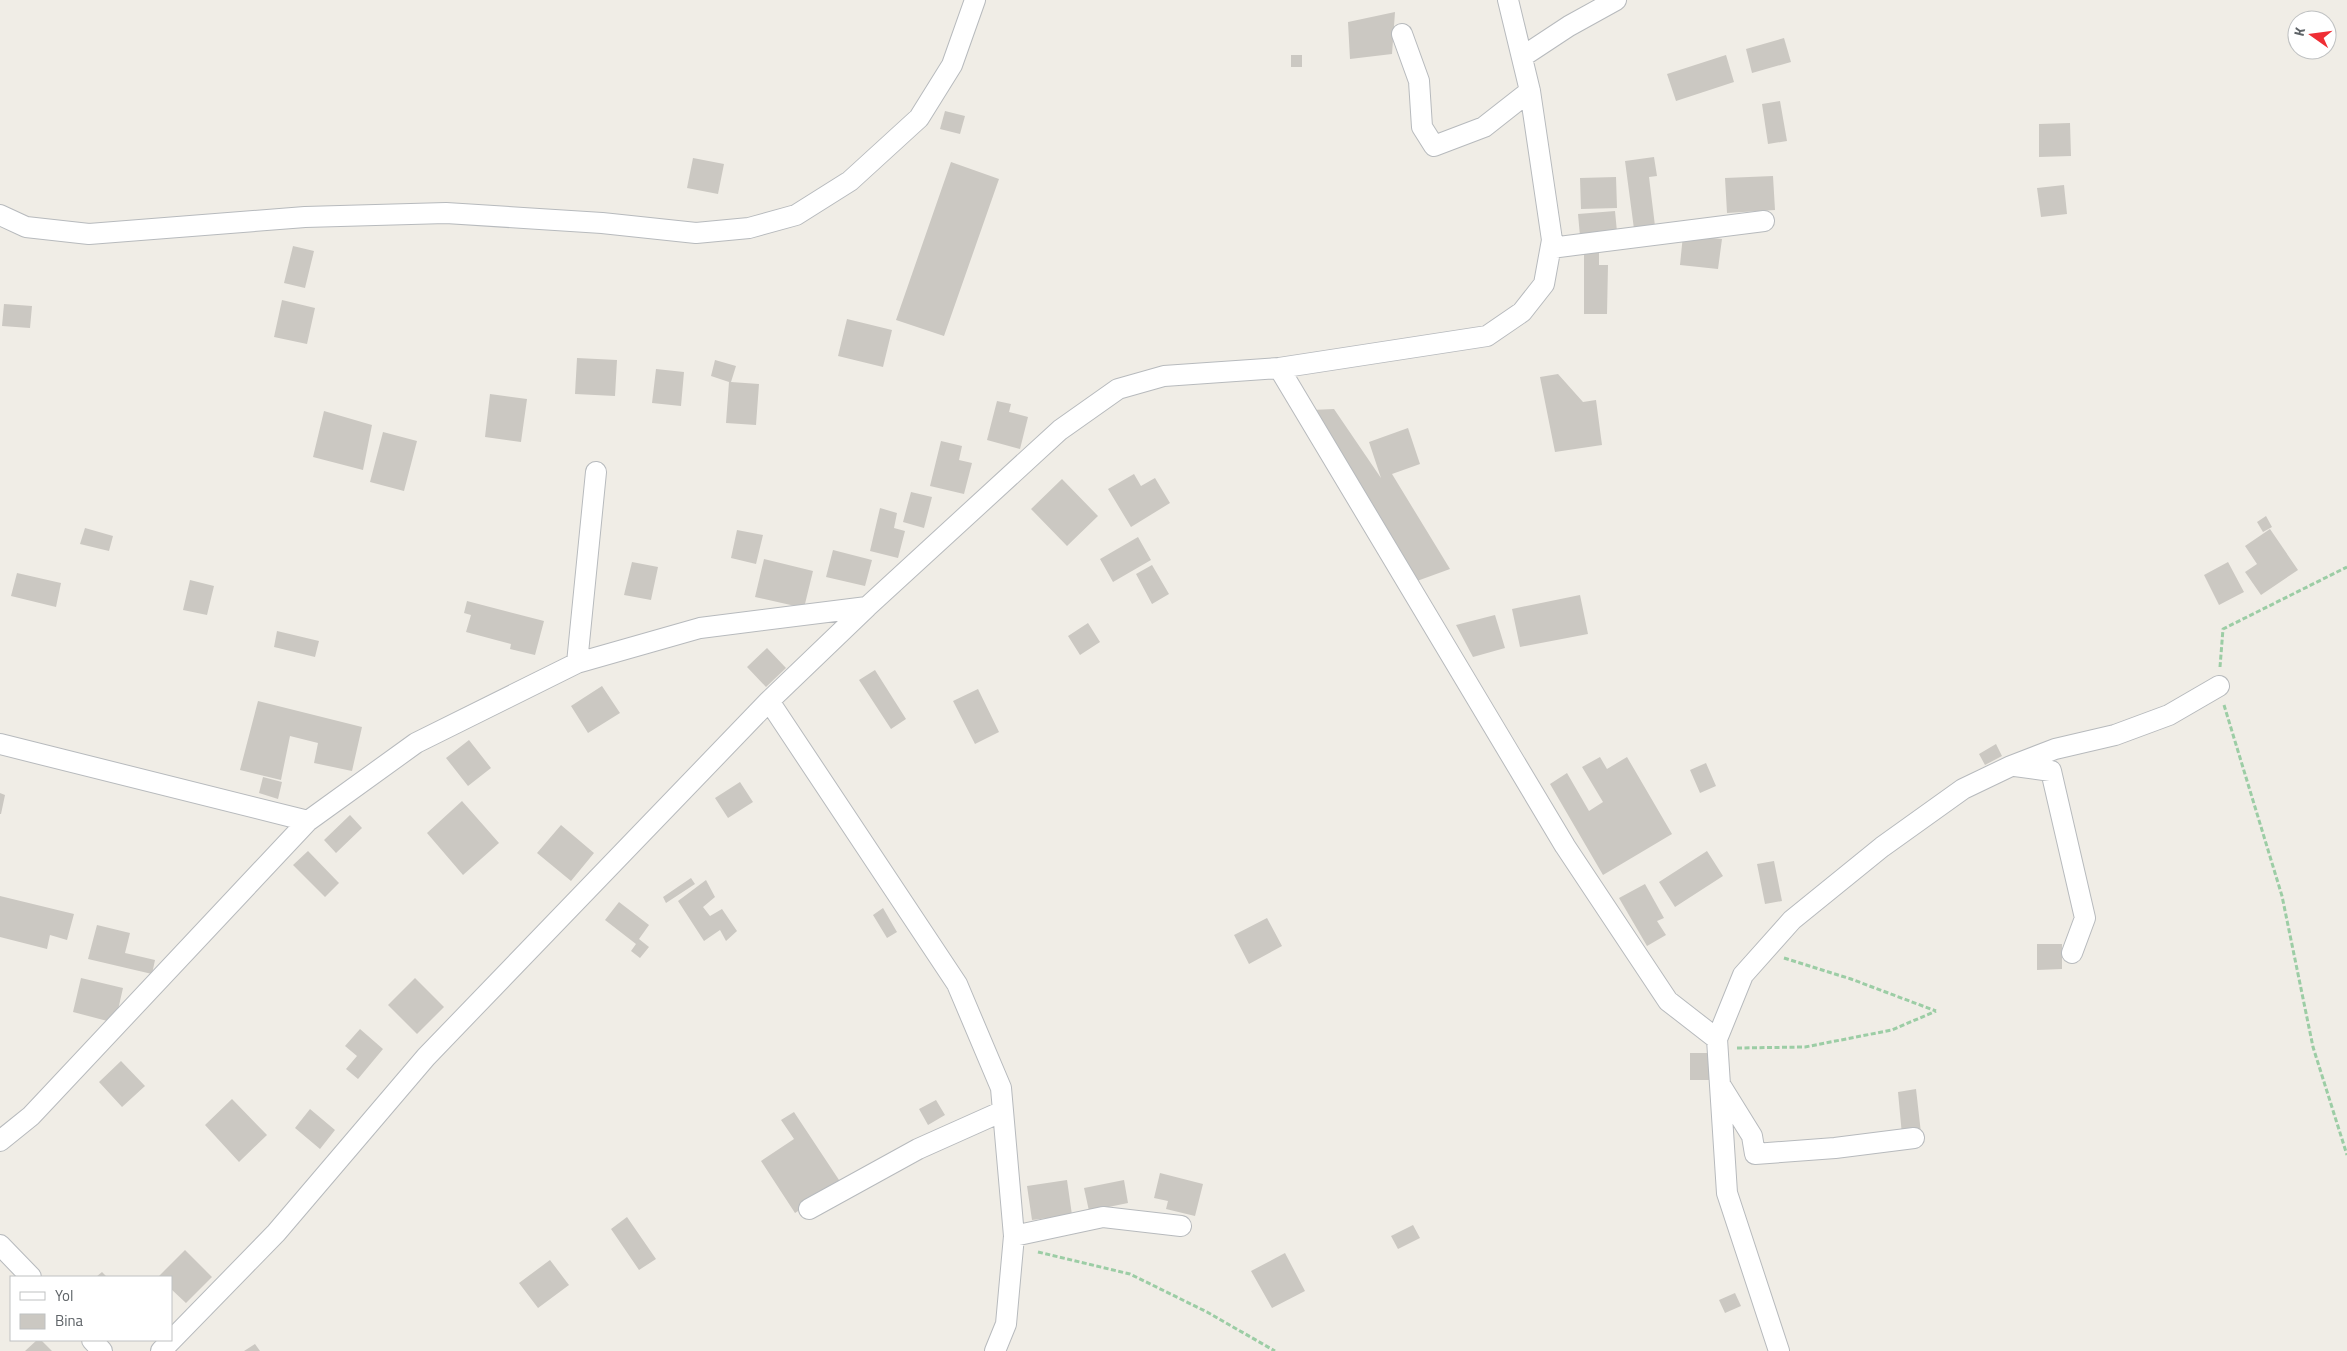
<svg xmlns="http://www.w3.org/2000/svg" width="2347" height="1351" font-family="'Titillium Web',sans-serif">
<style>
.building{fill:#cbc8c2}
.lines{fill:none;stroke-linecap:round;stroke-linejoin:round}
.minor-casing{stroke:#b7babd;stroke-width:22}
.path{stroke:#9ccda5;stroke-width:3;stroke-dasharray:5 2.5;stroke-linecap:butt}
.minor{stroke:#fff;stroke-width:20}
</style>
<rect width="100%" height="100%" fill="#f0ede6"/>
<!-- building -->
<path class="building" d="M1395,12L1392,54L1350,59L1348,22Z
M1784,38L1791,62L1752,73L1746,49Z
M1291,55H1302V67H1291Z
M1726,55L1734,82L1676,101L1667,74Z
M1780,101L1787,141L1768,144L1762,104Z
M945,111L965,116L960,134L940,129Z
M2070,123L2071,156L2039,157V124Z
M1654,157L1657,176L1649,177L1655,226L1634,229L1625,161Z
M693,158L724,164L718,194L687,188Z
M951,162L999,179L944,336L896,320Z
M1773,176L1775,210L1727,213L1725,178Z
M1616,177L1617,208L1581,209L1580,178Z
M2064,185L2067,214L2041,217L2037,188Z
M1615,211L1617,232L1580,236L1578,214Z
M1683,235L1722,239L1718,269L1680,265Z
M293,246L314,251L305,288L284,283Z
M1584,253H1599V265H1608L1607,314H1584Z
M282,300L315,308L307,344L274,337Z
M4,304L32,306L30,328L2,326Z
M847,319L892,330L883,367L838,356Z
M577,358L617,360L615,396L575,394Z
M715,360L736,366L731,382L759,384L756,425L726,423L729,382L711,376Z
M656,369L684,372L681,406L652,403Z
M1558,374L1583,402L1596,400L1602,445L1555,452L1540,377Z
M490,394L527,399L521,442L485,437Z
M997,401L1011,404L1009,412L1028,417L1020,449L987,440Z
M1334,409L1381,478L1369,442L1408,428L1420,464L1392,474L1450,569L1417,581L1311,410Z
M324,411L372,425L363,470L313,457Z
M383,432L417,441L404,491L370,482Z
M941,441L962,446L959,460L972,463L964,494L930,486Z
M1134,474L1141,486L1155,478L1170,503L1131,527L1108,489Z
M1062,479L1098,516L1067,546L1031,509Z
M911,492L932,497L924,528L903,522Z
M880,508L897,513L894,528L905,531L898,558L870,551Z
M2266,516L2272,527L2263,532L2257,522Z
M85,528L113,536L109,551L80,544Z
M2270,529L2298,570L2261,595L2245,572L2257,564L2245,546Z
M737,530L763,535L756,564L731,558Z
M1138,537L1151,560L1113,582L1100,559Z
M833,550L872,560L865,586L826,577Z
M764,559L813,571L804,608L755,597Z
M632,562L658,567L651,600L624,595Z
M2228,562L2244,592L2219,605L2204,575Z
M1152,565L1169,594L1152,604L1136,574Z
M17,573L61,583L56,607L11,596Z
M190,580L214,586L207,615L183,610Z
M1580,595L1588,634L1520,647L1512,609Z
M467,601L544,621L535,655L510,649L511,644L466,632L471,615L464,613Z
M1495,615L1505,648L1473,657L1456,625Z
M1088,623L1100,642L1080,655L1068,636Z
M277,631L319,641L315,657L274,647Z
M767,648L786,668L766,687L747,667Z
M875,670L906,719L891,729L859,680Z
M602,686L620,713L588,733L571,706Z
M978,689L999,732L975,744L953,701Z
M258,701L362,727L352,771L314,763L318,743L290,736L281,780L240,770Z
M469,740L491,768L468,786L446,758Z
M1996,744L2002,756L1985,765L1979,754Z
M1600,757L1607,769L1627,757L1672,834L1603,875L1550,784L1567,773L1589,811L1603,802L1582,767Z
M1706,763L1716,786L1700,793L1690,770Z
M263,777L282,782L278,799L259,793Z
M740,782L753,802L728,818L715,798Z
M0,793L5,795L1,814H0Z
M462,801L499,843L463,875L427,833Z
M350,815L362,828L336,853L324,840Z
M561,825L594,853L571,881L537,853Z
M308,851L339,883L325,897L293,865Z
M1707,851L1723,876L1675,907L1659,882Z
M1774,861L1782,901L1765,904L1757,864Z
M691,878L695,884L666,903L663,897Z
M706,880L715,897L703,907L710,916L722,909L737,931L726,941L720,930L704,941L678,901Z
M1645,884L1664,918L1657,921L1666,935L1647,946L1619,898Z
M0,896L74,914L67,940L50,935L47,949L0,937Z
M619,902L649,925L639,939L649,947L640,958L631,951L636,944L605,920Z
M883,908L897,932L887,938L873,915Z
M1267,918L1282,946L1249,964L1234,935Z
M97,925L130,933L125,953L155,960L152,974L88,959Z
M2037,944H2062V969L2037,970Z
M81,978L123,988L115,1023L73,1012Z
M415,978L444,1007L417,1034L388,1005Z
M360,1029L383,1049L358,1079L346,1069L357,1056L345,1046Z
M1690,1053H1713V1080H1690Z
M121,1061L145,1086L122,1107L99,1082Z
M1916,1089L1921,1133L1902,1135L1898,1092Z
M232,1099L267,1135L239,1162L205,1125Z
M936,1100L945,1115L928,1125L919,1109Z
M310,1109L335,1130L320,1149L295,1128Z
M794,1112L841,1183L795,1213L761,1161L794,1139L781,1120Z
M1160,1173L1203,1184L1195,1216L1166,1209L1168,1201L1154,1198Z
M1067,1180L1072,1215L1032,1220L1027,1186Z
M1124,1180L1128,1203L1089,1211L1084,1188Z
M627,1217L656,1259L639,1270L611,1229Z
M1413,1225L1420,1238L1398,1249L1391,1236Z
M185,1250L212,1277L186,1303L171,1289V1277H158Z
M1285,1253L1305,1291L1272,1308L1251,1271Z
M550,1260L569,1285L538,1308L519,1283Z
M102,1272L107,1277H96Z
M1735,1293L1741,1306L1725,1313L1719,1300Z
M37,1340H41L52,1351H25Z
M255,1344L260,1351H244Z"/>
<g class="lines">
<!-- minor casing -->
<g class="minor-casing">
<path id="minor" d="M1402,34L1419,81L1422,127L1434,146L1484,127L1530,91
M1522,57L1569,26L1616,0
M0,215L26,227L89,234L305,217L446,213L602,223L696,233L749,228L796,215L850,181L919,118L952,65L975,0
M1551,248L1764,221
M1279,368L1565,846L1668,1001L1717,1039
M577,663L596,472
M769,701L957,984L1001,1088L1014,1236L1006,1324L995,1351
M0,744L308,821
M2015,766L2051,771L2085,918L2072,953
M1721,1086L1752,1136L1755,1154L1835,1148L1914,1138
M0,1141L31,1116L308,821L416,743L577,663L700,628L867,607
M809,1209L918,1149L1003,1111
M1014,1236L1103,1217L1181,1226
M0,1245L31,1277
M92,1340L102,1351
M161,1351L276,1233L426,1057L769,701L867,607L1060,430L1118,389L1164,376L1279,368L1487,336L1522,312L1544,284L1552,240L1530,91L1508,0
M1779,1351L1727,1193L1717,1039L1743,975L1792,920L1882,847L1963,789L2011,766L2055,749L2115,735L2169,715L2219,686"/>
</g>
<!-- path -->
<path class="path" d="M2220,667L2223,629L2347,567
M2224,705L2282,896L2313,1047L2347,1155
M1784,958L1851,979L1936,1011
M1737,1048L1805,1047L1892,1030L1936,1011
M1038,1252L1130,1274L1207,1312L1275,1351"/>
<!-- minor -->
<use href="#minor" class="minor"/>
</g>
<!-- legend -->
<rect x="10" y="1276" width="162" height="65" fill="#ffffff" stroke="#bfc1c2"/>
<rect x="20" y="1292" width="25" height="8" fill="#ffffff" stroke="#bfc1c2"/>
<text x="55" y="1301" font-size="15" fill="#5e6367">Yol</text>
<rect x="20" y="1314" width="25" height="15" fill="#cbc8c2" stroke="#bfc1c2"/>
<text x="55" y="1326" font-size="15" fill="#5e6367">Bina</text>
<!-- north arrow -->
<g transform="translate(2312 35) rotate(284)"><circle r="24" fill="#ffffff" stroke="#bfc1c2"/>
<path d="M0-4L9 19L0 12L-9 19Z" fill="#ef2e35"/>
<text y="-8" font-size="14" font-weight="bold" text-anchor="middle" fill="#5e6367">K</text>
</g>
</svg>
